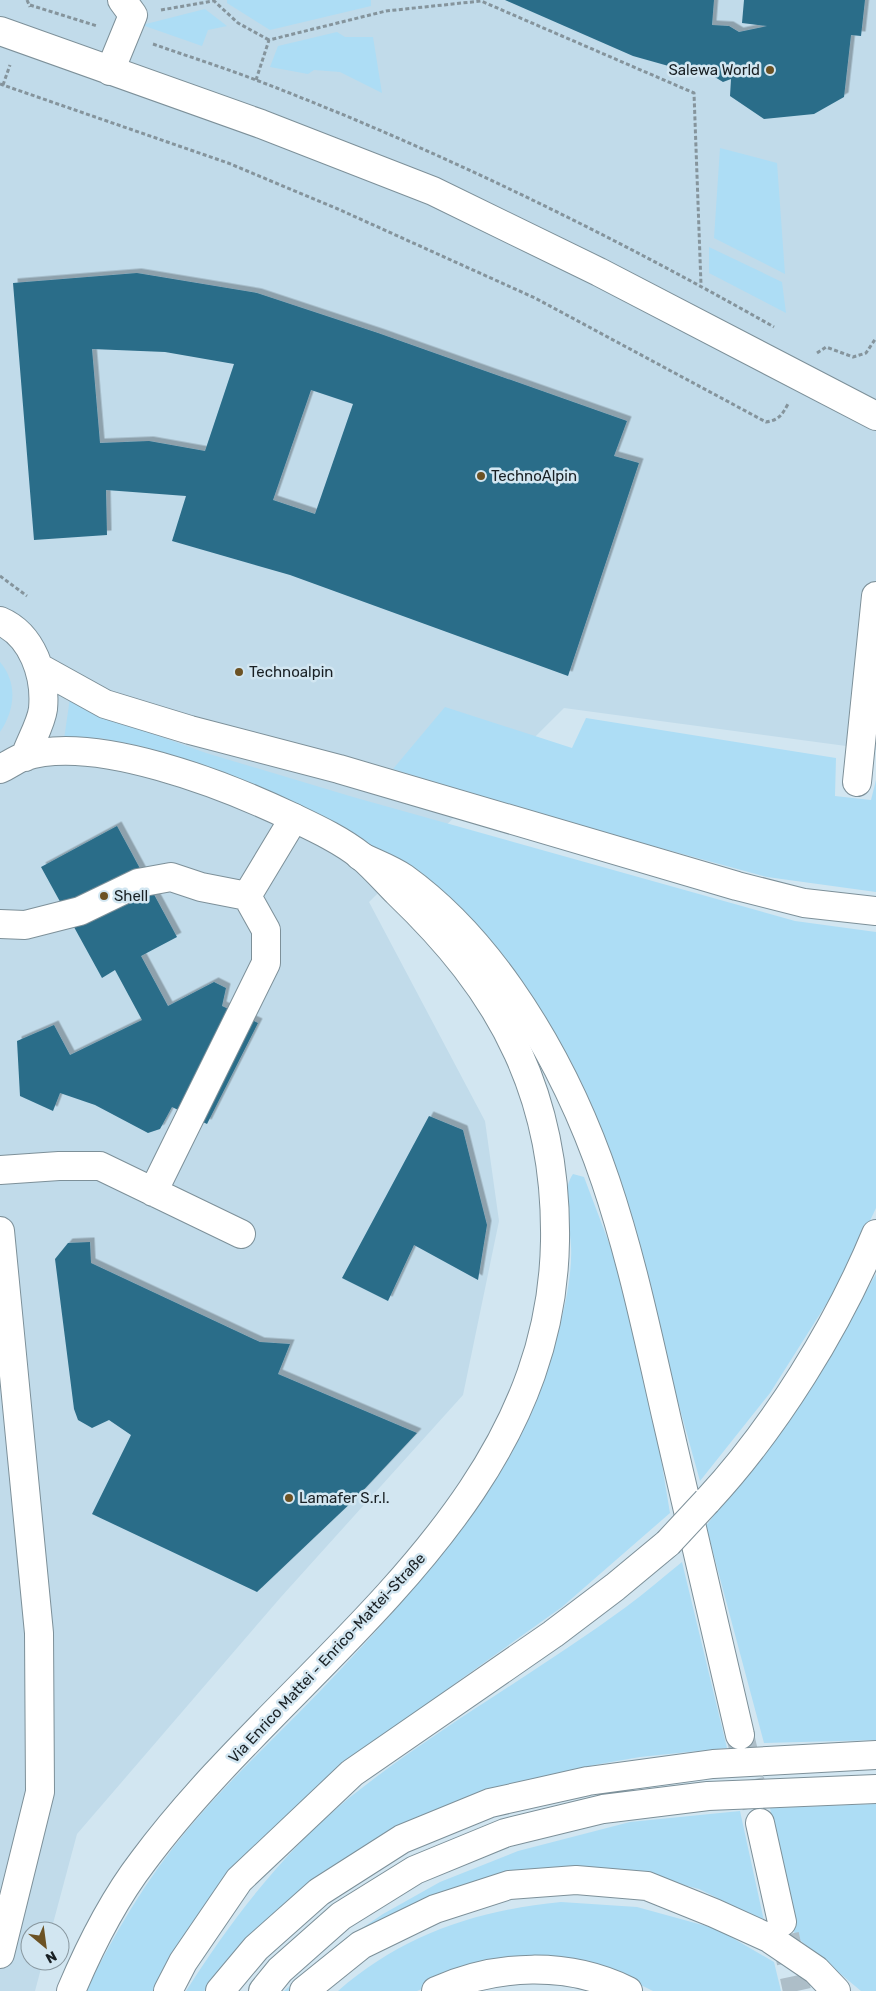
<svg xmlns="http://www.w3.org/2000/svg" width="876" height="1991" font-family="Rubik,sans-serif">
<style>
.built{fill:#c1dbea}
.green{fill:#adddf5}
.building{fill:#2b6d89;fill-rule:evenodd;filter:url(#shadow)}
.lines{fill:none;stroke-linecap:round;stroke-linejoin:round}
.highway-tunnel{stroke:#adbec8;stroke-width:28;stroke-dasharray:28 14;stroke-linecap:butt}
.minor-casing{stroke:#7d9099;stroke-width:30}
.major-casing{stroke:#7d9099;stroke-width:30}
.highway-casing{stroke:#7d9099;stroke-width:30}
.path{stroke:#85949c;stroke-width:3;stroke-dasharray:4 2.5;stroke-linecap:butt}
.minor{stroke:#fff;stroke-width:28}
.major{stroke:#fff;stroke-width:28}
.highway{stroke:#fff;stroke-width:28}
.highway-bridge-casing{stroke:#7d9099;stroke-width:30;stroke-linecap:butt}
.highway-bridge{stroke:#fff;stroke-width:28}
.poi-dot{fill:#6c5224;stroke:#d2e6f1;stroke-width:2}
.labels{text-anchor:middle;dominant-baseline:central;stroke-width:5;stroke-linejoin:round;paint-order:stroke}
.poi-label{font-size:15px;fill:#192024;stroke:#d2e6f1;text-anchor:start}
.street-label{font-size:15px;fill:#192024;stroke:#d2e6f1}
</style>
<defs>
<filter id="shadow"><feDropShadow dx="4.5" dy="-4.5" stdDeviation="0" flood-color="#0004"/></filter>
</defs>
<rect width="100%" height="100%" fill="#d2e6f1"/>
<!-- built -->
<path class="built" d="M0,0H876V750L564,708L369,902L485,1121L499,1221L463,1395L281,1597L77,1834L51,1931H30V1961H43L35,1991H0Z"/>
<!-- green -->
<path class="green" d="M227,0H371V6L270,30L227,3Z
M205,9L227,26L208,30L202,46L142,25Z
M337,32L345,37H373L382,93L340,72L314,70L308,74L270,67L278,46Z
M720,148L777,163L785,274L714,238Z
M709,247L782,282L786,313L709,273Z
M0,662C18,683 15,710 0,732Z
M70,698L92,712L206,753L353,797L795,921L876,932V1208L844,1276L770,1393L700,1481L663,1348L558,1070L318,818L225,773L144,747L101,738L64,739Z
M445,707L572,748L586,718L836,758L835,796L871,800L876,780V892L767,877L569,823L393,769Z
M573,1174L584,1177L617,1264L657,1435L670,1513L562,1607L457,1682L388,1735L155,1991H86C114,1934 147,1878 188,1829C236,1772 291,1723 341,1669C400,1606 459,1540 503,1465C532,1416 554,1356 566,1299C569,1283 572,1263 571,1246C570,1223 560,1193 573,1174Z
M876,1274V1740L764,1743L706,1526L816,1379Z
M682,1562L727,1748L640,1757L594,1765L487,1795L241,1948L204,1991H186C231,1920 284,1851 349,1798C437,1728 536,1673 626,1607C645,1593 663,1577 682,1562Z
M876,1804V1991H861L795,1936L770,1808Z
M740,1811L764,1921L699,1889L642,1874L490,1879L293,1991H284L337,1945L383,1914L440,1882L518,1851L630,1822Z
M561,1902L637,1907L717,1929L774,1962L781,1991H653L602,1966L542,1958L467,1969L417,1991H338C402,1935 477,1910 561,1902Z"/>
<!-- building -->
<path class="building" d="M505,0H714L712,25L729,26L739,32L767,26L742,23L744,0H865L861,36L851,35L844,97L814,114L764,119L730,96L731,79L723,82L705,71L697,74L633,56Z
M137,273L257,293L378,333L627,421L614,456L639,463L568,676L290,575L172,541L186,496L106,490L107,535L34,540L13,283ZM92,349L165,352L234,364L205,451L149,441L100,443ZM311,390L353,404L315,514L273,500Z
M117,826L177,937L141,956L168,1006L214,982L226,988L222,1006L258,1023L207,1124L172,1107L160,1129L148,1133L95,1105L60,1093L53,1111L20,1096L17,1041L54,1025L70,1055L142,1020L115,970L102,978L41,867Z
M429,1116L463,1130L487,1225L478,1280L414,1245L388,1301L342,1278Z
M90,1242L91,1263L260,1342L290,1344L278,1374L417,1433L357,1497L257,1592L92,1514L131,1435L109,1420L92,1428L78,1420L74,1409L55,1259L68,1243Z"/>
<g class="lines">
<!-- highway-tunnel -->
<path class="highway-tunnel" d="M741,1739L760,1823
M785,1935L797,1991"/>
<!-- minor casing -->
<g class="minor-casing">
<path id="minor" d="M0,31L261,124L433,191L599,272L876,416
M110,71L133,15L122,0
M857,782L876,596
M247,896L294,818
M0,924L25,925L80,911L138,883L171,877L201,887L247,896L266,930V963L153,1192
M0,1170L59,1166H100L241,1234
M0,1231L39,1633L40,1792L0,1954"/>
</g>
<!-- major casing -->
<g class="major-casing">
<path id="major" d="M0,621C33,635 46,676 43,709C41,724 30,742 25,757
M40,668L105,704L190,730L339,769L737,886L804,903L876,911
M0,769C7,766 15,760 23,757C94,733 227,786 292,817C315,828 341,840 361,856C374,867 386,881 398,893C447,940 490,991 518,1053C545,1112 556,1177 555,1241C551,1514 289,1664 143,1861C113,1900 90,1946 71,1991"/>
</g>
<!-- highway casing -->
<g class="highway-casing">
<path id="highway" d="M360,856C374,863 391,869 404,878C447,909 480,946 510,989C605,1125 631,1262 667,1420C692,1525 716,1630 740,1735
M707,1501C775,1428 838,1326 876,1234
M760,1823L782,1922
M168,1991L183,1962L239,1880L352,1773L553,1634L615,1587L668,1543
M220,1991L256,1948L319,1892L402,1839L490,1803L588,1781L713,1764L876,1755
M263,1991L280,1970L341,1916L415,1870L505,1833L603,1809L708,1796L876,1789
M304,1991L361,1945L435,1909L509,1885L576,1880L647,1886L714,1913L769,1938L816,1970L836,1991
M436,1991C496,1964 568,1961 628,1991"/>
</g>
<!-- path -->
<path class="path" d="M27,0L30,7
M213,0L238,23L269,40
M30,5L97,26
M161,10L213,1
M153,44C187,56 222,67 256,80C434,148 608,233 774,327
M256,80L269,40L386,11L481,1L694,93L701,285
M0,84L228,163L338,209L535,298L766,422C779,420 782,415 788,404
M3,85L10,65
M817,353L826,347L853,357L866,353L876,338
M0,576L27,596"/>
<!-- minor -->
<use href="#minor" class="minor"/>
<!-- major -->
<use href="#major" class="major"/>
<!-- highway -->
<use href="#highway" class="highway"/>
<!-- highway-bridge casing -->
<g class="highway-bridge-casing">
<path id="highway-bridge" d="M668,1543L707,1501"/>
</g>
<!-- highway-bridge -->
<use href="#highway-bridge" class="highway-bridge"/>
</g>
<!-- markers -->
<g class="poi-dot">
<circle cx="770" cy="70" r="5"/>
<circle cx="481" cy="476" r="5"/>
<circle cx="239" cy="672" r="5"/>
<circle cx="104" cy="896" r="5"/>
<circle cx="289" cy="1498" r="5"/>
</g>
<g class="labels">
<!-- poi labels -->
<g class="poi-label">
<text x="760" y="70" text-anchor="end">Salewa World</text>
<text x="491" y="476">TechnoAlpin</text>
<text x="249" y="672">Technoalpin</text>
<text x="114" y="896">Shell</text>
<text x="299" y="1498">Lamafer S.r.l.</text>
</g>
<!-- street labels -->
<g class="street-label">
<text transform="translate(327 1658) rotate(-47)">Via Enrico Mattei - Enrico-Mattei-Straße</text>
</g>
</g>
<!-- north arrow -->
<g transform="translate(45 1946) rotate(151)"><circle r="24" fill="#d2e6f1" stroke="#88979f"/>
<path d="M0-4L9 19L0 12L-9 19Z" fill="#6c5224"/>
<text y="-8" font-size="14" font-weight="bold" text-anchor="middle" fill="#192024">N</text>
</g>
</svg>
